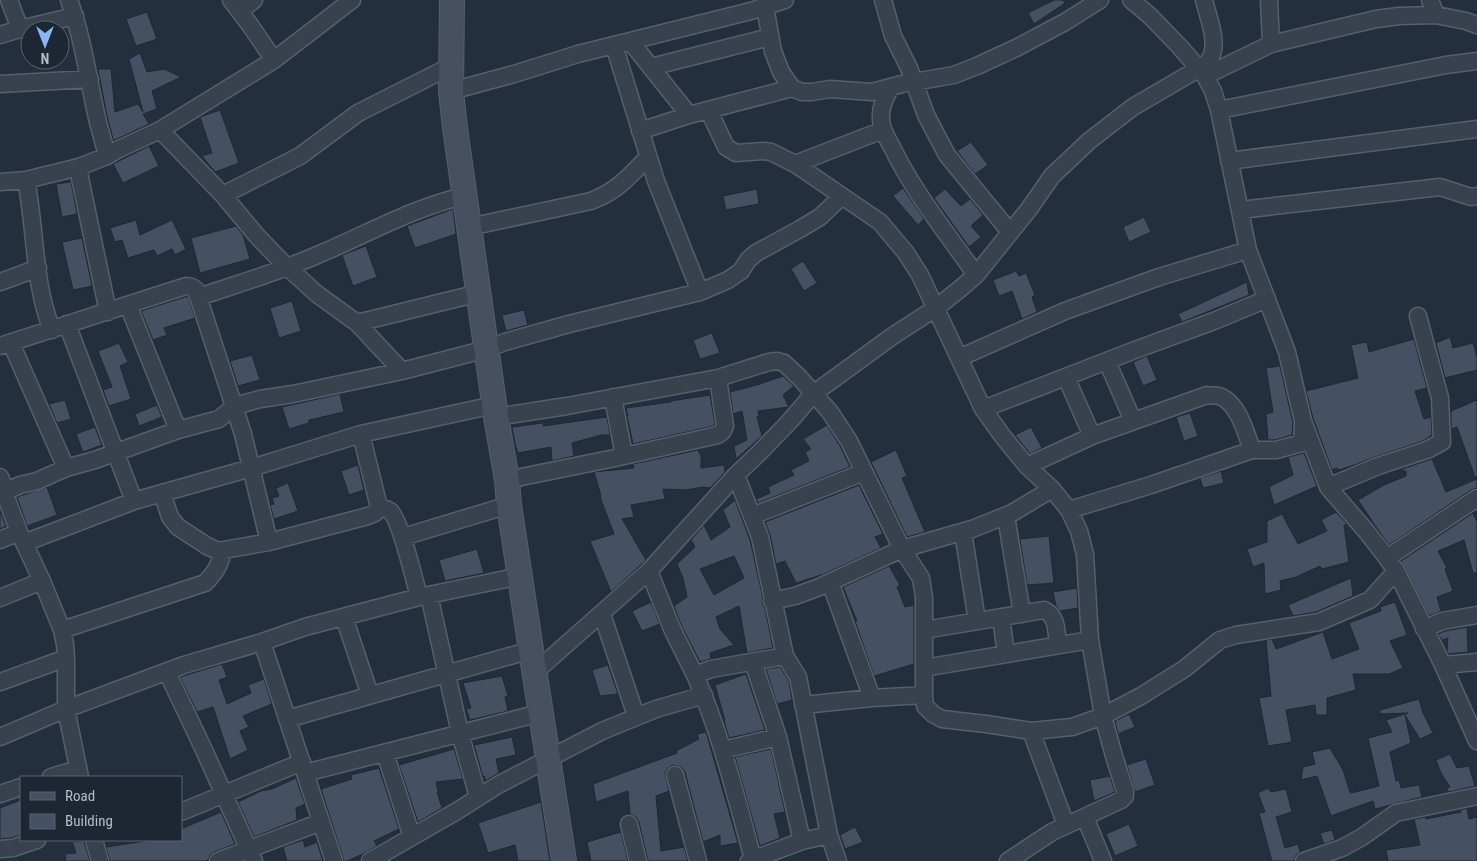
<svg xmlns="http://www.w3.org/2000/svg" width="1477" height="861" font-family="'Roboto Condensed',sans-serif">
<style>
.building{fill:#455162;stroke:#1f2835;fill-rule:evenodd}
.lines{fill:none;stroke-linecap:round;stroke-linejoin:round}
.street-casing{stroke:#565f6c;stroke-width:19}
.secondary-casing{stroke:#565f6c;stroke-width:26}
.street{stroke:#38414e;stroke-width:16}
.secondary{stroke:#465061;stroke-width:24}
</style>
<rect width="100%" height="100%" fill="#242f3e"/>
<!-- building -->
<path class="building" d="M1054,0H1063L1065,3L1034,24L1028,13Z
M147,12L157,39L136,46L126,19Z
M140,53L147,72L164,69L181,77L152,91L157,109L143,114L149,124L115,140L113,139L107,116L98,69H111L115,112L138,104L143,112L129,59Z
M220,110L239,163L215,172L202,156L212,153L200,117Z
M971,142L988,165L975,174L957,151Z
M149,146L159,166L123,183L113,164Z
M71,182L77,214L62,217L56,184Z
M903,188L924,219L918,225L893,196Z
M757,189L759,204L726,210L723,196Z
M945,189L961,206L970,199L983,215L971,226L981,237L969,247L934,198Z
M453,209L456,234L415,248L407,226Z
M1144,217L1151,232L1129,242L1123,227Z
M136,220L140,235L172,220L186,249L175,255L172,249L157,256L154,250L128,258L122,240L115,242L110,228Z
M236,226L243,235L250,259L200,273L191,238Z
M82,238L92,286L73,290L62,242Z
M366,246L377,277L353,286L342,255Z
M803,261L817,283L804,291L791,269Z
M1016,271L1019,276L1026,273L1035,295L1032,297L1037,312L1022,319L1012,291L999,296L993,280Z
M1247,282L1249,295L1182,322L1178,314Z
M188,296L195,318L164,328L167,335L153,340L141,311Z
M292,301L301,331L279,338L270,308Z
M524,310L528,325L506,331L502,315Z
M712,333L720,353L700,359L693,340Z
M1450,337L1453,348L1473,343L1477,357V370L1445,378L1436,343Z
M1414,339L1427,388L1415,391L1424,419L1431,417L1432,435L1423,441L1375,457L1357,464L1339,470L1337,468L1332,470L1313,418L1306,391L1358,378L1351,345L1367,342L1369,352Z
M119,343L128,362L120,366L131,399L109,406L103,390L112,387L98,351Z
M252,355L260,380L238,386L230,361Z
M1147,356L1157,380L1143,386L1133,362Z
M1280,366L1293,423L1292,435L1275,440H1268L1266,414L1273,412L1266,368Z
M783,376L794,386L783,395L789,407L758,411L759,416L757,417L762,436L736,459L734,446L747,440L742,411L733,414L730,392L760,384Z
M340,394L344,412L309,420V423L289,429L282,407Z
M710,395L715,424L714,426L633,444L627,416H628L626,408L671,402V401Z
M65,400L71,419L57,423L49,404Z
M1477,400V477H1475L1457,427L1451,429V411Z
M157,405L162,417L139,426L135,414Z
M1190,413L1198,436L1184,441L1176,417Z
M607,417L610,435H601L572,443L574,456L552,461L551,447L518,453L515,444L512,427L543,423V426Z
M827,425L840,446L850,467L758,503L756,499L770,493L768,487L794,475L791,470L809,461L805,452L811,449L803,439Z
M95,427L102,445L83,452L76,434Z
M1031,427L1042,448L1030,454L1015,435Z
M698,450L701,456V468L724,465L725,472L712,486L709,488L703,487L686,490L663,489L665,499L631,505L634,517L622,519L646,560L611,592L590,541L614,534L600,497L601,496L594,472L634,468L633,464Z
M896,450L907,476L902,478L925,532L907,537L871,462Z
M1304,453L1317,486L1274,505L1269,487L1293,475L1288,457Z
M1432,459L1446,492L1477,479V488L1471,490L1389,545L1374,524L1358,500L1384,485L1406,476V471H1403L1402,469Z
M358,465L364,490L349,495L341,471Z
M1221,471L1224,483L1203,488L1200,478Z
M288,483L298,511L274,519L270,505L274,504L272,498L279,496L276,488Z
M859,485L883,534L875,537L881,548L824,574L796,583L785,561L776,564L770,535L765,522Z
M47,487L57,515L27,526L17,497Z
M735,500L750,540L763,598L762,603L765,608L773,648L747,653L739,606L716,617L720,629L734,645L710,653L711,659L700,662L682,627L674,606L687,597L683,578L677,564L695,547L691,540L704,525L711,540L730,527L723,510ZM734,556L744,578L714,595L700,569Z
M1336,512L1347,524L1344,525L1349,562L1322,569L1320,566L1296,577L1280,581L1281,590L1265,594L1264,563L1253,567L1247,549L1267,542V521L1282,514L1298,544L1327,531L1321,520Z
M1,513L6,526L0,529V514Z
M1473,513L1477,522V573H1473L1464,540L1438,551L1447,568L1445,569L1453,591L1437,597L1441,611L1429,616L1401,561Z
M1049,536L1054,583L1027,585L1020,539Z
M477,549L484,573L445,581L439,560Z
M889,566L900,585L897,587L905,607L914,605V664L874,676L855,621H857L843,587Z
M1351,578L1353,596L1316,612L1293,616L1288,605Z
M1077,588L1078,608L1060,611L1056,606L1053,592Z
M651,602L660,624L642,631L632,611Z
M1395,602L1407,635L1390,641L1403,668L1389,674H1353L1356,690L1327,698V715H1316L1315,705L1286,710L1292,742L1268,746L1259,698L1271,696L1266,640L1272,639L1276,649L1323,632L1332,659L1359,649L1349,623L1381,611L1380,607Z
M1467,627L1468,652L1448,654L1447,651L1448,638L1442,640L1438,634L1445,631Z
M222,664L227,677L219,680L227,704L251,693L248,685L264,679L272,704L243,716L249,727L240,731L248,750L230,759L213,707L197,712L180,677Z
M608,665L618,694L600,696L592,670Z
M780,667L789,681L792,700L777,704L766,669Z
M746,674L765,730L729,738L724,721H725L715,685Z
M502,676L508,696L505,697L508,711L470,720L466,709L471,708L463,683Z
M1419,699L1423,713L1433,733L1420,739L1405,715L1411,743L1390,752L1396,781L1399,780L1401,788L1419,785L1422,797L1375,809L1373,801L1331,816L1317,776L1301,780L1303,767L1315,764L1312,752L1330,748L1343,770L1350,792L1351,793L1379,786L1368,738L1392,732L1386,720L1408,713L1380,714V710Z
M1129,714L1135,727L1118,734L1115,721Z
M706,732L738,843L720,846V835L703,842L685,772L682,768L678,766L673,765L668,768L665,773L669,791L656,796L661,851L684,847L688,861H648L639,822L636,817L630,814L628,791L596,802L593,784L677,753L676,751L699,739L697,734Z
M512,737L516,755L496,759L499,773L485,781V776L483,777L474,745Z
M454,749L463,779L436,782L438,792H437L442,808L418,822L399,765Z
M771,749L785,812L774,814L780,838L760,846L735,757Z
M1450,754L1457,768L1469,766L1475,786L1449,792L1446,788L1450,787L1441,773L1436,760Z
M1146,759L1155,785L1135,792L1127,765Z
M379,768L399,829L374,841L377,846L363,854L347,861H344L321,789L352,779L351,775Z
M1110,776L1115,792L1094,801L1090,780Z
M296,778L305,804L296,808L297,820L254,837L238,802L261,791L272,789Z
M1268,788L1271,792L1286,789L1292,812L1276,817L1285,848L1298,844L1300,852L1296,855L1294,861H1272L1259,813L1265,812L1258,793Z
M21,800V835L11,838L0,839V808Z
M541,802L550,861H518L515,845L488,853L478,823Z
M1467,808L1469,819L1477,817V861H1388L1386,850L1420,845L1414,819L1426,817V819L1461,812L1460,810Z
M221,812L235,844L214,852L210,855L208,860L205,861H110L106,847L152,840H181V829Z
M1129,824L1138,846L1115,856L1106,834Z
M855,827L863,842L845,849L840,835Z
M1332,830L1335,840L1324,844L1320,833Z
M621,832L628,861H591L587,842Z
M303,840L305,847L317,842L323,861H287L283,847Z
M84,841L90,861H66L65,854L76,853L72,842Z"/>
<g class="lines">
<!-- street casing -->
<g class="street-casing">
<path id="street" d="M9,0L20,29
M69,0C83,38 88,78 97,118C100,131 104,143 107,156
M231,0L250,25L274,60
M352,0L274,60L160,130L223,195L257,236L287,267L317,294L357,323L402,371
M883,0L893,36L909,68L926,115L947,155L1010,232
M1131,0L1150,16L1180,47L1205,76L1213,91L1219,110L1248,250L1287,352L1303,421L1328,487L1366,531L1387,558L1396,571L1443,665L1477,741
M1269,0L1271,44
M1430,0L1436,15
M765,7L773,51L781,72L792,88L802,92H812L830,89L872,92L902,84L954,75L977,66L1016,48L1065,22L1100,0
M240,11L254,0
M0,35L20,29L75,16
M630,41L689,115
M614,45L656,181L700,292
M651,67L770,37
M1205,76L1271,44L1376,19L1399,16L1436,15L1466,21L1477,25
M0,84L90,79
M891,87C885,97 880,107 881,119C881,129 887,138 892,147C914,193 947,233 976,275
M451,91L514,74L578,54L751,11L785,0
M1219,110L1446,65L1477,61
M709,111L726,147L736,153L764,151L771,152L795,164L880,222L906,253L920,275L983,409L1004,438L1027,466L1052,489L1069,510L1079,531L1085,554L1090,640L1103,716L1114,756L1125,791V796L1121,800L1052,832L1008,861
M640,131L689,115L792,88
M1229,161L1477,129
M795,164L883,130
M79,167L80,178L108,312
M26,180C36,229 33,283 52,330
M0,182L26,180L79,167L107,156L117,150L160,130
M223,195L300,156L358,113L451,66
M1240,210L1440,187L1471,197L1477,196
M469,227L591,201C617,191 629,177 648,157
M0,282L38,268
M199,297C240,283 282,271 322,253C369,233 415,207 464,196
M128,305L178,430
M357,323L479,293
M67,324L134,501
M11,343L66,468
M0,346L186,286L192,287L196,290L243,434L269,542
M959,358L1065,311L1159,277L1248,250
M1107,361L1133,421
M1066,377L1092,436
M613,397L624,456
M983,409L1135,350L1214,321L1267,299
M496,417L567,406L718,378L769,362L777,361L784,363L799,377L830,412L849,441L902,549L921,578L924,597V695L872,698L803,705
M1027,466L1092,436L1207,395C1211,396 1216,395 1219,396C1238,402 1246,433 1252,450
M736,475L760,537L785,656L798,677L829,835L838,861
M0,477L6,491V497L19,532L42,581L62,630L65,644L66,658V709L80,777
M507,480L615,458L718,435L722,432L725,426L718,378
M1328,487L1378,466L1427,450L1442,442L1440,398L1418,316
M162,493L170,517L178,527L207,546L218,551L269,542L368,516L375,513L379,507L361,434
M0,494L20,485L37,481L66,468L95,460L178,430L219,419L235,406L260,399L293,394L402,371L487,349L505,342L569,324L700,292L728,280L741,271L748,260L756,253L800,229L820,217L842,196
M379,507C383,508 387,509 390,511C400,519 415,582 419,597
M1069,510L1151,485L1252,450H1276L1302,443L1303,424
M752,516L864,472
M1006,516L1022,614
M963,532L977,621
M403,537L509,505
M0,540L19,532
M24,543L134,501L251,468L361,434L494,405
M1387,558L1477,498
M649,571L673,631L695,675
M830,582L872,698
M429,595L460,733L478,797
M0,598L42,581
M772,601L795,596L817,588L902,549L972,529L1012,513L1052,489
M602,614L636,716
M344,617L370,695
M1001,617L1006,654
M1424,629L1442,621L1477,615
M62,630L205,583C215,573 220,565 223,551
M924,630L1044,610C1058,616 1056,632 1058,645
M262,642L334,861
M753,662L778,737L802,841
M1443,665L1477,662
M924,668L1090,640
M167,672L204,750L254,861
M534,673L649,571L736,475L759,453L790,421L813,394L894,335L936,308L961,288L976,275L1029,209L1052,176L1089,141L1133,107L1198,69C1201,67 1205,64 1208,62C1221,45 1208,18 1204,0
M0,682L66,658
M924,695L925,706L933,714L942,719L986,724L1031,731L1072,727L1103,716L1141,696L1184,669L1220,640L1236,635L1319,622L1370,600L1396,571
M287,719L531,650
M1031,731L1066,825
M0,737L66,709L184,665L262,642L305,627L419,597L520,576
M723,750L778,737
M385,753L412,837
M305,773L540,713
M675,775L698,861
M51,777L78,769
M0,794L21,787
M181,812L302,762
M1085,817L1103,861
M629,824L638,861
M94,840L100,861
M0,849L13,848L37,840
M753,859C736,797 721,734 695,675L711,669L785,656
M218,861L321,822
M370,861L457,811L498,785L602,731L656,709L704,695
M749,861L802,841L829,835
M1304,861L1342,848L1362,837L1396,813L1477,796"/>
</g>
<!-- secondary casing -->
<g class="secondary-casing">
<path id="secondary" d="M452,0L451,91L455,128L496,417L507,480L509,505L531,650L564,861"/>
</g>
<!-- street -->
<use href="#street" class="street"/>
<!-- secondary -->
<use href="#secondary" class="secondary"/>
</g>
<!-- legend -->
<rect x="20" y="776" width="162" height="65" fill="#1d2633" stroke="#59626f"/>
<rect x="30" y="792" width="25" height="8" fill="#465061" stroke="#59626f"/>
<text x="65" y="801" font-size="15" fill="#b4bcc9">Road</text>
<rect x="30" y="814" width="25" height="15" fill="#455162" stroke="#59626f"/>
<text x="65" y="826" font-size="15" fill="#b4bcc9">Building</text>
<!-- north arrow -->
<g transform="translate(45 45) rotate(180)"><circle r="24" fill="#1d2633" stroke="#59626f"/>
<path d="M0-4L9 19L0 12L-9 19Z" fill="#8ab4f8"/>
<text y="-8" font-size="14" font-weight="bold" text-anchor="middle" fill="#b4bcc9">N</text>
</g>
</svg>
